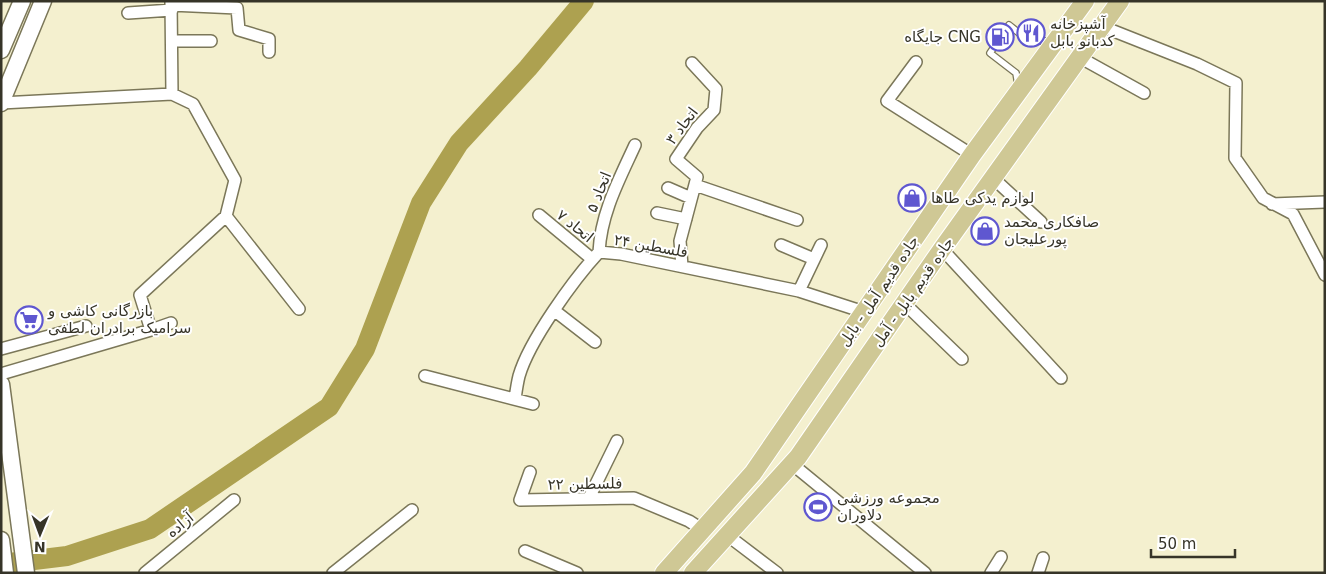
<svg xmlns="http://www.w3.org/2000/svg" width="1326" height="574" font-family="'DejaVu Sans','Noto Sans Arabic',sans-serif">
<style>
.lines{fill:none;stroke-linecap:round;stroke-linejoin:round}
.river{stroke:#ada150;stroke-width:20}
.lane-casing{stroke:#7b7759;stroke-width:8}
.street-casing{stroke:#7b7759;stroke-width:14}
.secondary-casing{stroke:#7b7759;stroke-width:19}
.primary-casing{stroke:#fff;stroke-width:20}
.lane{stroke:#fff;stroke-width:5.5}
.street{stroke:#fff;stroke-width:11}
.secondary{stroke:#fff;stroke-width:16}
.primary{stroke:#cfc895;stroke-width:18}
.labels{text-anchor:middle;dominant-baseline:central;stroke-width:4;stroke-linejoin:round;paint-order:stroke}
.poi-label{font-size:15px;fill:#363428;stroke:#fff;text-anchor:start}
.street-label{font-size:15px;fill:#363428;stroke:#fff}
</style>
<rect width="100%" height="100%" fill="#f4f0cf"/>
<g class="lines">
<!-- river -->
<path class="river" d="M1,564L67,556L150,529L329,407L365,349L421,203L459,143L528,68L584,1"/>
<!-- lane casing -->
<g class="lane-casing">
<path id="lane" d="M1018,85L1016,73L990,53L1009,25L1029,41H1052"/>
</g>
<!-- street casing -->
<g class="street-casing">
<path id="street" d="M171,5L237,8L239,30L269,39V52
M128,13L172,10
M1101,26L1197,64L1236,83L1235,158L1263,198L1293,214L1325,275
M173,41H211
M1079,57L1144,93
M916,62L887,101L972,155
M172,94L193,104L235,180L226,216L299,309
M1,103L172,94L171,1
M993,178L1041,222
M695,185L797,220
M668,188L691,198
M1272,204L1325,202
M657,213L686,219
M539,215L592,259
M781,245L814,259
M942,249L1061,378
M599,252C601,213 619,180 635,145
M682,266L680,241L697,177L676,159L697,128L714,110L716,89L692,63
M799,291L821,245
M905,304L962,359
M555,311L595,342
M151,330L171,323
M1,349L86,326
M1,374L151,330L140,295L226,216
M425,376L533,404
M515,399C516,392 517,384 519,376C529,341 574,279 599,252L621,254L799,291L864,312
M792,464L925,573
M530,472L520,500L634,498L689,521L703,530
M589,498L617,441
M727,535L777,573
M525,551L577,573
M145,573L234,500
M333,573L412,510
M991,573L1001,557
M1038,573L1043,558"/>
</g>
<!-- secondary casing -->
<g class="secondary-casing">
<path id="secondary" d="M1,50L22,1
M1,103L43,1
M1,384L26,573
M1,540L5,573"/>
</g>
<!-- primary casing -->
<g class="primary-casing">
<path id="primary" d="M664,573L753,473L972,155L1085,1
M693,573L798,457L942,249L1120,1"/>
</g>
<!-- lane -->
<use href="#lane" class="lane"/>
<!-- street -->
<use href="#street" class="street"/>
<!-- secondary -->
<use href="#secondary" class="secondary"/>
<!-- primary -->
<use href="#primary" class="primary"/>
</g>
<!-- icons -->
<defs>
<g id="restaurant-ring" transform="scale(1.4375)"><circle r="9.5" fill="#fff" stroke="#5f57d0" stroke-width="1.5"/><path d="M-5-6h1v4h1v-4h1v4h1v-4h1v5L-1.5 .5V6h-2V.5L-5-1ZM5-6V6H3V1.5H1.5Q1.5-4 5-6Z" fill="#5f57d0"/></g>
<g id="fuel-ring" transform="scale(1.4375)"><circle r="9.5" fill="#fff" stroke="#5f57d0" stroke-width="1.5"/><path d="M-5.5-6h7V0h2V4h1.3V-2.5L3-4.5l.8-.8L6-3V5H2.5V1h-1V6h-7ZM-4.2-4.7v3.2H.2V-4.7Z" fill="#5f57d0"/></g>
<g id="shop-ring" transform="scale(1.4375)"><circle r="9.5" fill="#fff" stroke="#5f57d0" stroke-width="1.5"/><path d="M-5-2.5h2.3a2.7 3.5 0 0 1 5.4 0H5L5.5 6h-11ZM-1.5-2.5h3a1.5 2.3 0 0 0-3 0Z" fill="#5f57d0"/></g>
<g id="supermarket-ring" transform="scale(1.4375)"><circle r="9.5" fill="#fff" stroke="#5f57d0" stroke-width="1.5"/><path d="M-6-5.5h2.5l.6 2H6L4.5 2H-2.5L-4.4-4H-6ZM-1.5 3.2a1.3 1.3 0 1 0 .1 0ZM3 3.2a1.3 1.3 0 1 0 .1 0Z" fill="#5f57d0"/></g>
<g id="stadium-ring" transform="scale(1.4375)"><circle r="9.5" fill="#fff" stroke="#5f57d0" stroke-width="1.5"/><path d="M0-5a6.5 5 0 1 0 0 10a6.5 5 0 1 0 0-10ZM-3.5-1.8h7v3.6h-7Z" fill="#5f57d0"/></g>
</defs>
<g fill-rule="evenodd">
<use href="#restaurant-ring" x="1031" y="33"/>
<use href="#fuel-ring" x="1000" y="37"/>
<use href="#shop-ring" x="912" y="198"/>
<use href="#shop-ring" x="985" y="231"/>
<use href="#supermarket-ring" x="29" y="320"/>
<use href="#stadium-ring" x="818" y="507"/>
</g>
<g class="labels">
<!-- poi labels -->
<g class="poi-label">
<text x="1050" y="24">آشپزخانه<tspan x="1050" dy="17">کدبانو بابل</tspan></text>
<text x="981" y="37" text-anchor="end">جایگاه CNG</text>
<text x="931" y="198">لوازم یدکی طاها</text>
<text x="1004" y="222">صافکاری محمد<tspan x="1004" dy="17">پورعلیجان</tspan></text>
<text x="48" y="311">بازرگانی کاشی و<tspan x="48" dy="17">سرامیک برادران لطفی</tspan></text>
<text x="837" y="498">مجموعه ورزشی<tspan x="837" dy="17">دلاوران</tspan></text>
</g>
<!-- street labels -->
<g class="street-label">
<text transform="translate(682 126) rotate(-53)">اتحاد ۳</text>
<text transform="translate(599 192) rotate(-68)">اتحاد ۵</text>
<text transform="translate(575 226) rotate(39)">اتحاد ۷</text>
<text transform="translate(651 246) rotate(10)">فلسطین ۲۴</text>
<text transform="translate(879 291) rotate(-56)">جاده قدیم آمل - بابل</text>
<text transform="translate(913 292) rotate(-55)">جاده قدیم بابل - آمل</text>
<text transform="translate(585 484) rotate(-1)">فلسطین ۲۲</text>
<text transform="translate(180 525) rotate(-39)">آزاده</text>
</g>
</g>
<!-- border -->
<rect width="1326" height="574" fill="none" stroke="#363428" stroke-width="5"/>
<!-- north arrow -->
<g transform="translate(40 534) rotate(181)" stroke="#ffffff" stroke-width="4" paint-order="stroke">
<path d="M0-4L9 19L0 12L-9 19Z" fill="#363428"/>
<text y="-8" font-size="14" font-weight="bold" text-anchor="middle" fill="#363428">N</text>
</g>
<!-- scale -->
<path d="M1151 549v8h84v-8" fill="none" stroke="#363428" stroke-width="2.5"/>
<text x="1158" y="549" font-size="15" fill="#363428" stroke="#ffffff" stroke-width="4" paint-order="stroke">50 m</text>
</svg>
